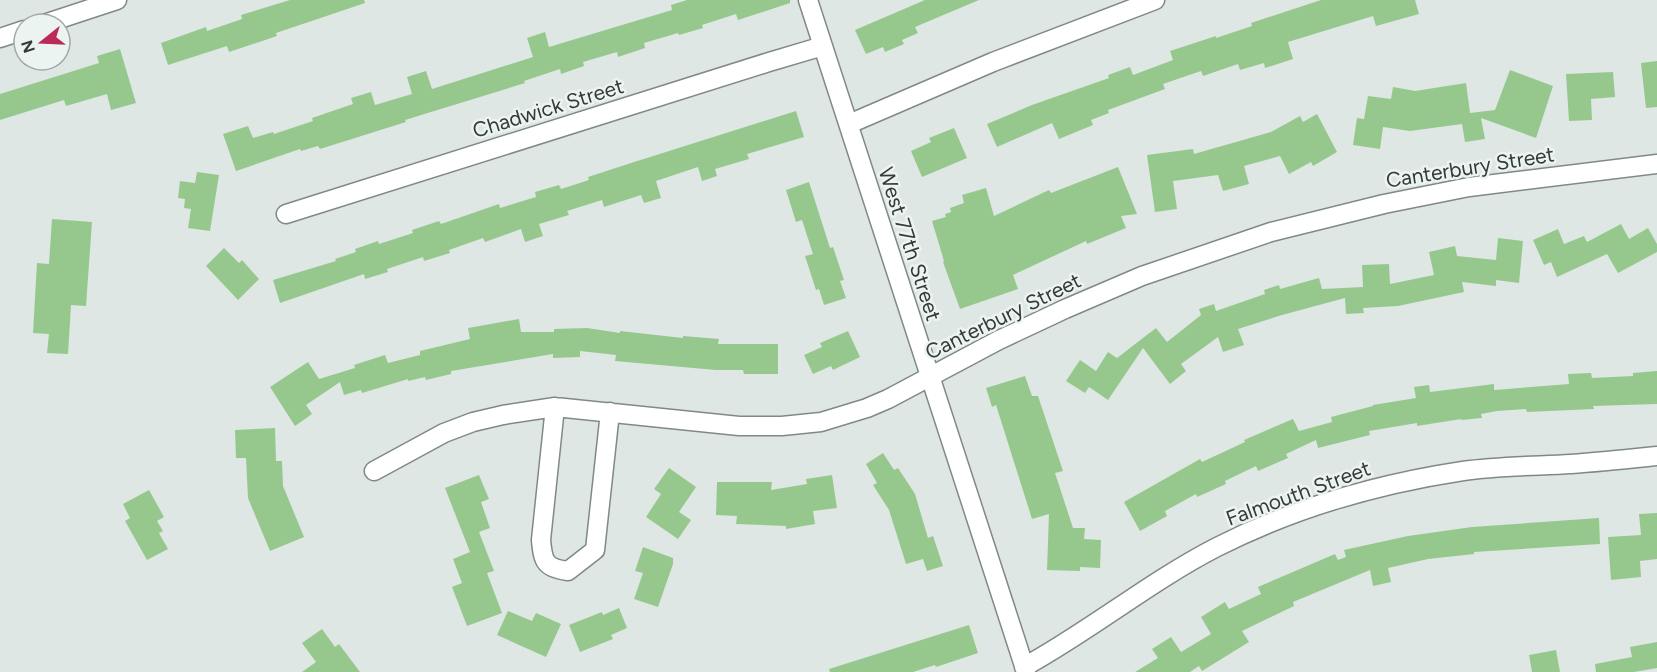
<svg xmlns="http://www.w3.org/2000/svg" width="1657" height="672" font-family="Figtree,sans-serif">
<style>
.building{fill:#96c88e}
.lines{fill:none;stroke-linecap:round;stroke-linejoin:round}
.street-casing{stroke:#808986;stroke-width:21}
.street{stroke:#fff;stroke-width:18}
.labels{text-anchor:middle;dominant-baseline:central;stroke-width:5;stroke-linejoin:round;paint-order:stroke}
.street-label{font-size:21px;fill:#363a39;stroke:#ebf4f1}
</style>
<rect width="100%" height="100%" fill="#dee7e4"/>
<!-- building -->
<path class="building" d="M290,0H364L365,3L276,33L277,36L229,52L227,46L168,65L161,43L206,27L207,31L242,19L241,15Z
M687,0H790V3L738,20L736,14L702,25L703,28L679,35L678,33L644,43L645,48L618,57L617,52L583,62L584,66L561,74L560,69L524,81L525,83L405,120L406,122L320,149L318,146L301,151L300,149L236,171L223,134L248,126L253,138L273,132L274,134L313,121L312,118L353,104L351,98L371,92L375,105L412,94L407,77L426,71L432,89L533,57L527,38L545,32L549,47L672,10L671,5Z
M925,0H979L915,27L918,33L902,40L904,44L885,52L883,47L866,54L855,30Z
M1321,0H1415L1419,14L1376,26L1373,16L1288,42L1293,59L1265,68L1264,63L1240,70L1238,64L1203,76L1201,71L1163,84L1165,89L1108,110L1109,113L1091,120L1093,125L1059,139L1052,123L997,147L987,124L1032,105L1109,78L1108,75L1130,67L1133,75L1173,60L1170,51L1216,36V38L1252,26L1251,23Z
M120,49L136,103L111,110L107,94L66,106L64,100L0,120V94L99,63L97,56Z
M1657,61V107L1646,108L1641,63Z
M1510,70L1553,86L1536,138L1481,118L1485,139L1465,142L1462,124L1410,131L1383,127L1380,149L1353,145L1357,118L1364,119L1368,96L1391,99L1393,87L1415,91L1466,83L1470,113L1495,110Z
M1613,72L1615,97L1591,99L1592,120L1569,121L1566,74Z
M796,111L804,137L747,154L749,159L715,169L717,176L702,181L698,167L656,181L661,198L644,203L641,195L604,207L602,200L567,211L569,215L539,224L543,236L525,242L521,229L485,242L483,238L449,250L450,253L424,261L423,257L387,269L388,272L365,279L364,274L280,303L273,280L336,261L335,259L356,252L355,249L378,241L379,244L413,233L412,230L439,221L441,224L499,204L500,208L536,197L535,192L559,185L561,189L589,180L588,177L631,163Z
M1317,114L1337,152L1313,166L1311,162L1289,174L1280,156L1244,166L1249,184L1223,191L1218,175L1173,181L1177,209L1155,212L1147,155L1193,149L1194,154L1271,132L1300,116L1303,122Z
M954,128L967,158L922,177L911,151L931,142L929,138Z
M1118,167L1137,214L1121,216L1126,228L1087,244L1086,241L1013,275L1018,289L960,309L943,262L944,261L932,221L946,217L945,214L951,212L950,208L964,203L962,195L986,188L994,216L1049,190L1051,193Z
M197,172L219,175L210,231L188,228L191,209L184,208L185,199L178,198L180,181L195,183Z
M809,182L830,248L833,247L844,280L840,281L846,298L824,305L819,289L816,290L805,256L813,254L802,220L796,222L786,190Z
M52,219L92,222L86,306L71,305L68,354L47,353L49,334L33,333L37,263L49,264Z
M1621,224L1629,239L1648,228L1657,244V252L1618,273L1607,254L1557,277L1551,262L1544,265L1533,240L1558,229L1564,244L1584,236L1587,242Z
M1498,238L1523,241L1519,283L1496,280V286L1462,282L1464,292L1398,306L1363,308L1364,313L1346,314L1345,298L1282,315L1238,329L1244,345L1223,352L1218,337L1181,364L1186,371L1170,384L1143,348L1108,400L1089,387L1085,393L1066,381L1080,360L1096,371L1108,352L1117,358L1156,328L1167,342L1201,315L1199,309L1214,304L1216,311L1265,294L1264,290L1279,285L1280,289L1319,278L1322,289L1363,287L1362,265L1389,264L1390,284L1434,275L1429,252L1455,246L1457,256L1496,260Z
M224,248L239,263L242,260L259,279L238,300L206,266Z
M519,319L521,332H554V329L587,328L620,333V331L683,338V336L719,339L718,344H778V374H744L743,370H716L615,361L616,355L580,351V357L553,358V354L451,371V374L426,380L425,377L408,381V379L362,393L361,390L344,395L340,382L306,405L312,414L295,426L270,387L308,362L319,379L355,368L354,365L385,355L388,363L420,355V351L470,339L468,328Z
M848,331L860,357L833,370L831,366L813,374L804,355L822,347L820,343Z
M1657,371V404L1593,406L1594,409L1527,412L1526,409L1497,411L1481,414L1482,418L1461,420V419L1417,426V423L1369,431L1370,435L1318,448L1316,440L1286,454L1288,458L1258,471L1256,466L1225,481L1226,484L1197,497L1196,494L1165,511L1167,516L1140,531L1124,502L1200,459L1202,462L1245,442L1244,440L1293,419L1299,431L1332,422L1331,417L1373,406V405L1416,398L1414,387L1429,385L1430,392L1494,384V390L1569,384L1568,374L1591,373L1592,378L1633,376V373Z
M1025,376L1032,396H1038L1063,471L1055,473L1073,528H1085L1084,539L1101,540L1100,568L1080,567V571L1047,570L1049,514L1032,519L996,405L992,407L986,388Z
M275,428L276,461H282L283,486L304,537L270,551L248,498L246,458H236L235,430Z
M883,453L894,470L898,468L915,494L928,538L933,536L943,566L927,571L923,559L906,564L889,510L873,485L877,483L866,464Z
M669,468L696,487L679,512L691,520L678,539L646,517L661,494L654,489Z
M479,475L489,499L481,502L490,528L479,532L494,571L487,573L502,613L467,626L452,587L462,583L453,559L470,552L445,488Z
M832,475L837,508L813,511L815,524L786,529V526L736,524L737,516L716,515L717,482H772L771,490L807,484L806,479Z
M149,490L164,517L157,521L163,531L159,533L168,549L147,560L125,521L130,518L123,504Z
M1657,513V559L1640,561L1641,577L1611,580L1608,537L1641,535L1639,514Z
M1599,518L1600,544L1474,552V554L1428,559L1388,568L1391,582L1373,586L1370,570L1293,602L1294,606L1242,631L1249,642L1202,671L1199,666L1190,672H1135L1158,658L1152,649L1171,637L1181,652L1211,634L1201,617L1225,602L1229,609L1261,594L1258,587L1335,554L1338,560L1346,557L1344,550L1408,536L1472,527Z
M643,547L673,558V564L658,607L634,599L643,573L635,571Z
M619,608L627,628L611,635L613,639L580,652L569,625L602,612L603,615Z
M508,611L532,621L536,613L561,624L546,657L497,635Z
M969,625L978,653L936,667L935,665L913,672H830L829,669Z
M322,629L335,647L339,644L360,672H302L316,662L302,643Z
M1657,642V668L1634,672H1596L1595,664L1632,657L1630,647Z
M1556,650L1560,672H1532L1529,655Z"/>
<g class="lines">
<!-- street casing -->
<g class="street-casing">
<path id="street" d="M808,0L1026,672
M44,24L117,0
M0,38L24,30
M849,124L993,62L1155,0
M286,214L769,62L823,46
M555,407L541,540C543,562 545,568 568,571L595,550L610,412
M374,471L444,433L473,422L503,415L555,407L739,426H782L821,422L867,408L888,399L999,340L1065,309L1142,276L1271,232L1384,204L1469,187L1657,164
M1024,667C1090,631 1149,582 1217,547C1294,508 1377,484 1463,471C1498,466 1535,466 1571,464C1600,462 1628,459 1657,456"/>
</g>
<!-- street -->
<use href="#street" class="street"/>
</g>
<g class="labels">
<!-- street labels -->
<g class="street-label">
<text transform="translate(548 108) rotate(-17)">Chadwick Street</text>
<text transform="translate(1470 167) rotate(-9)">Canterbury Street</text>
<text transform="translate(910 244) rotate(72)">West 77th Street</text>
<text transform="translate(1003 316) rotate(-26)">Canterbury Street</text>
<text transform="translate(1298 493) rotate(-20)">Falmouth Street</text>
</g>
</g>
<!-- north arrow -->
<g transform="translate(42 42) rotate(252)"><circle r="28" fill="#ebf4f1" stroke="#a3aaa7" stroke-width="1.5"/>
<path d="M0-4.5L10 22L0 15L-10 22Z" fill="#bb2b56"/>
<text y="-9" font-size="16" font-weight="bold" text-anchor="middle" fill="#363a39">N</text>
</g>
</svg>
